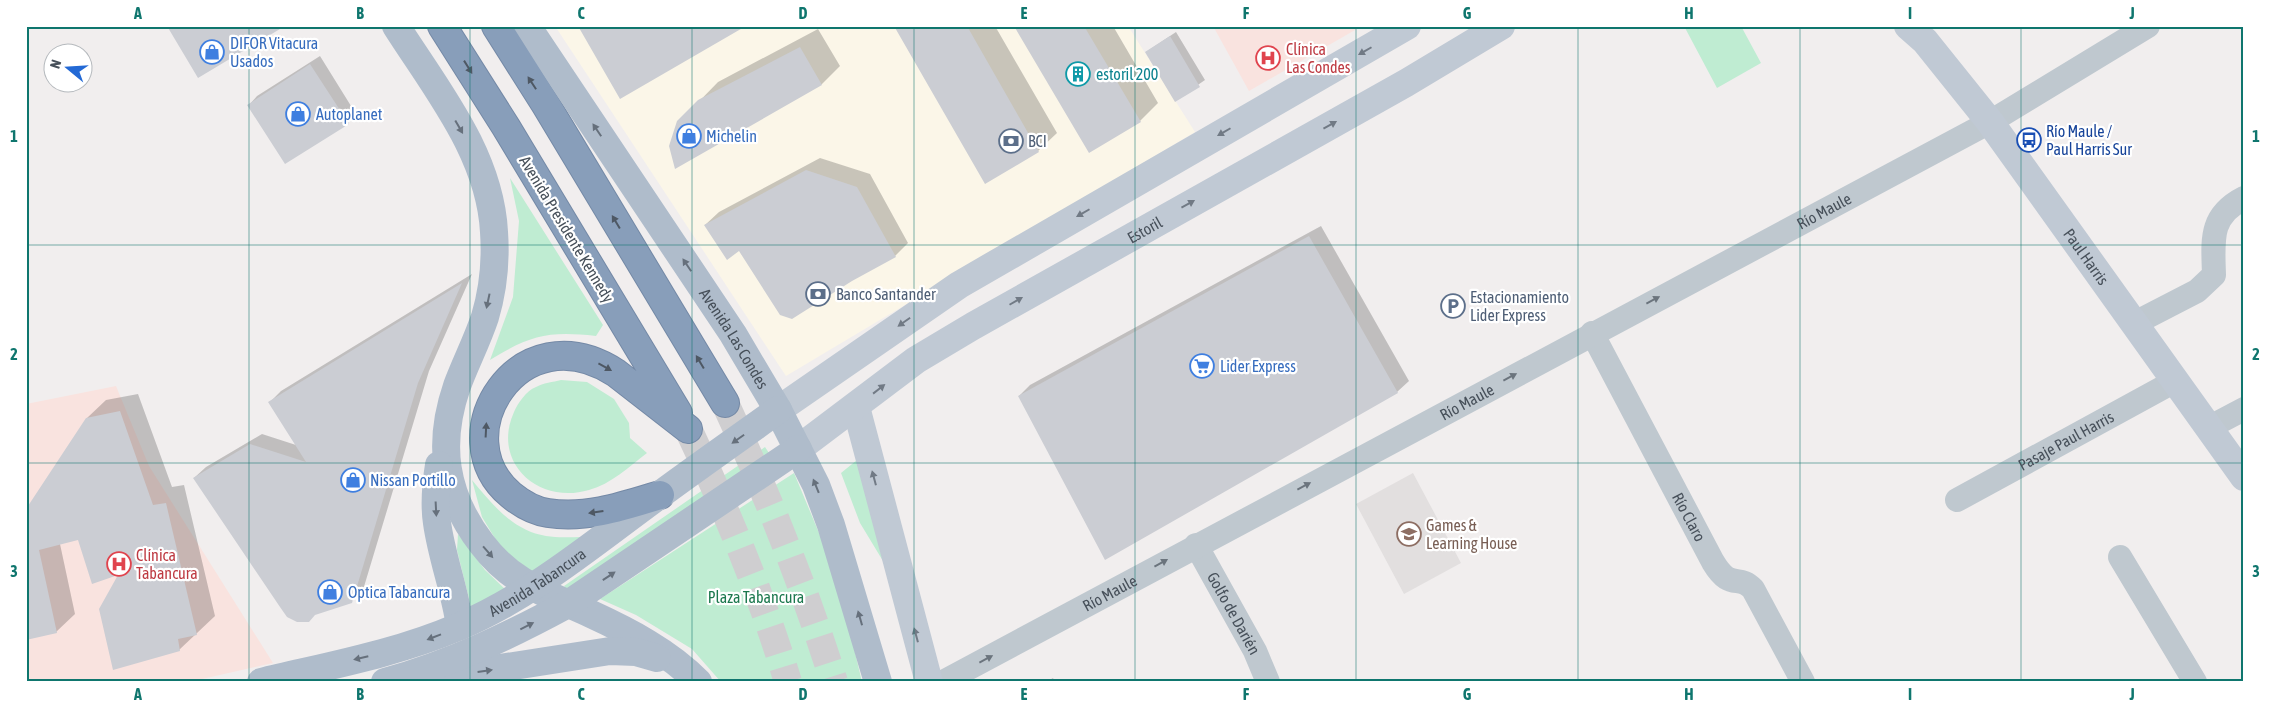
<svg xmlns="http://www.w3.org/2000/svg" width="2270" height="708" font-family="'Asap Condensed',sans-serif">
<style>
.commercial{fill:#fbf6e8}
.education{fill:#e2dfdf}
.medical{fill:#f9e3df}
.green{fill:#bfecd2}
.shadow{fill:#0003}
.building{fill:#cbcdd3}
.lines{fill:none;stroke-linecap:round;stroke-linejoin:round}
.highway-tunnel{stroke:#cfced0;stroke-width:28;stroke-dasharray:28 14;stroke-linecap:butt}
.highway-casing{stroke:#7489a6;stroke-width:30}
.street{stroke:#bfc8cf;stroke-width:24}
.secondary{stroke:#c0c9d4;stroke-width:28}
.primary{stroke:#afbccb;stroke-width:28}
.highway{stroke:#889eba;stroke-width:28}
.oneway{fill:#717a85}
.oneway2{fill:#4e5864}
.oneway3{fill:#66707c}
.oneway4{fill:#6b747d}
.grid{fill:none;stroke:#0f766e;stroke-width:1;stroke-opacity:0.55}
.labels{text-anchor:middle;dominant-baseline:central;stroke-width:4.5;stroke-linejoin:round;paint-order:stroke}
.shop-label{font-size:16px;fill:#366cbe;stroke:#fff;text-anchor:start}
.health-label{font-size:16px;fill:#be3a42;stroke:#fff;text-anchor:start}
.culture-label{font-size:16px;fill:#0d838f;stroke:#fff;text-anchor:start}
.transit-label{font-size:16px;fill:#164399;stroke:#fff;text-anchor:start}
.service-label{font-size:16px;fill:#4e5e75;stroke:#fff;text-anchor:start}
.street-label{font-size:16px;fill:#47505a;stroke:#fff}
.education-label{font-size:16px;fill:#785e54;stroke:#fff;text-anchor:start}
.park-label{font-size:16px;fill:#1c784e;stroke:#fff}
.neatline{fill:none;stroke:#0f766e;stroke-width:2}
.grid-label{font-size:16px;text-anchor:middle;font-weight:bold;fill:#0f766e}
</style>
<rect width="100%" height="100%" fill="#f1eeee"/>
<!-- commercial -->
<path class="commercial" d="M555,26H1128L1195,132L786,376Z"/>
<!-- education -->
<path class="education" d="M1413,473L1461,563L1404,594L1356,504Z"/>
<!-- medical -->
<path class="medical" d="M1213,26H1362L1249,91Z
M116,386L149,466L273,663L189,682H26V404Z"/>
<!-- green -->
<path class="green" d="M1684,26H1741L1761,63L1717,88Z
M510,178L603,325L596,336C548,331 531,335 490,360L513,297L519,221Z
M561,380L587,382L614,399L629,423L630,438L647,453C629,467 611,484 589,490C539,505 491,463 514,412C518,403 526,391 536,387C543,383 553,382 561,380Z
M765,447L769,453L569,592L564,586Z
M857,460L883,561L860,523L841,473Z
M794,473L837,576L862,682H721L692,649L636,615L600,599Z
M472,480C492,504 513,531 546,536C558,538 570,537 582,537L534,573L502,550L482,517Z
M458,534L485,570L507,591L472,611L457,550Z"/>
<!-- shadow -->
<path class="shadow" d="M896,26H995L1057,133L1038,151Z
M1016,26H1113L1158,103L1140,121Z
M818,29L840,66L822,84L676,167L679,122L718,82Z
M1176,32L1205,80L1176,100L1146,52Z
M320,56L356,114L348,123L249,105L257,96Z
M820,158L870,174L908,243L895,256L739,249L705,225L719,212Z
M1321,226L1409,381L1397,392L1106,558L1019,396L1030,385Z
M472,274L429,371L363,590L351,601L194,478L206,467L262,434L296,445L270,402L281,391Z
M138,394L172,487L184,485L215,616L179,650L121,573L79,538L60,544L75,614L56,632L26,512L87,418L106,400Z
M1053,678L1055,682H1046Z"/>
<!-- building -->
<path class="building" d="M167,26H285L198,78Z
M578,26H746L620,99Z
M894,26H967L1039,152L985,184Z
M1014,26H1084L1141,122L1089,153Z
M1170,36L1200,87L1175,102L1145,52Z
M800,47L822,85L675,169L669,146L677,121L698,100Z
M310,64L349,124L285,164L247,105Z
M806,170L857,187L896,257L852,281L792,319L780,315L739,251L727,260L704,225Z
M1309,236L1398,393L1105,560L1018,396Z
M462,283L418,383L352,603L315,615L309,622H297L287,617L280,607L193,478L250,444L306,462L268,402Z
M120,411L153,505L166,503L197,635L178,639L180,651L113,670L99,609L118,575L92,584L78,540L39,550L57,633L26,640V509L86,418Z"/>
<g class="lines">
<!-- highway-tunnel -->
<path class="highway-tunnel" d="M725,403C767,494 804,586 834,682
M690,433C728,514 762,596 788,682"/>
<!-- highway casing -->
<g class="highway-casing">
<path id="highway" d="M442,26L506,127L678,413
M496,26L546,105L725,403
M660,495C624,506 587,519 548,513C534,511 522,504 511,495C441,437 519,310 616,373L688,429"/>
</g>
<!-- street -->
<g class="street">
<path d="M2135,323L2197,291L2214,275C2213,240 2209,216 2244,198"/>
<path id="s1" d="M1592,333L1713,562C1731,592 1738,573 1753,589L1803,682"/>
<path d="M2208,428L2244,409"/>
<path id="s2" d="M1957,500L2175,381"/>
<path id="s3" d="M1196,545L1255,651L1268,682"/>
<path d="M2120,557L2195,682"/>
<path id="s4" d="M943,682L1990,122L2148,26"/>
</g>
<!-- secondary -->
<g class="secondary">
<path id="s5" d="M1908,26L1925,41L1990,122L2244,477"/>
<path d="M856,407L929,682"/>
<path d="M778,410L959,285L1407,26"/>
<path id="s6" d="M798,449L916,360L973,326L1406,83L1501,26"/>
</g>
<!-- primary -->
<g class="primary">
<path d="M396,26C436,89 490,154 494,232C496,260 493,290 485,317C477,341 466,362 457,386C437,444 444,495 482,544C512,584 548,594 591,614C628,631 669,652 698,682"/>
<path id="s7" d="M527,26L733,334L778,410L816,485L831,525L878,682"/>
<path d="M439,465C436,484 434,504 437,523C442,558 455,591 460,626"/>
<path d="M438,676L455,675L610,651L636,652L657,658"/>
<path id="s8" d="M261,682C327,666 395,654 458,627C533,595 595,542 661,494C699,466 739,438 778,410"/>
<path d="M385,682C450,664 509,636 568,604L798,449"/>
</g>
<!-- highway -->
<use href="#highway" class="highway"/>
</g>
<!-- one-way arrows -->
<defs><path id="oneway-solid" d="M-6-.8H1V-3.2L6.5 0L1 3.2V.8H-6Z" transform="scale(1.25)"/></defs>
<g class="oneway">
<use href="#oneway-solid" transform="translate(1365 51) rotate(150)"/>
<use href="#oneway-solid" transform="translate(1330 125) rotate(-29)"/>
<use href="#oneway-solid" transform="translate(1224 132) rotate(150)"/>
<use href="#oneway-solid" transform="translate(1188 204) rotate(-29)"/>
<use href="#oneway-solid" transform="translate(1083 213) rotate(150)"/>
<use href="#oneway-solid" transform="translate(1016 301) rotate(-30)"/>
<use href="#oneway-solid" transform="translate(904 322) rotate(145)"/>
<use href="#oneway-solid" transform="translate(879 389) rotate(-38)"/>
<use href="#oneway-solid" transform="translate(874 478) rotate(-105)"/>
<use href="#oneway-solid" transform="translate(916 635) rotate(-105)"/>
</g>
<g class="oneway2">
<use href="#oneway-solid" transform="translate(468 67) rotate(58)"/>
<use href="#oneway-solid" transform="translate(532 83) rotate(-123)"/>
<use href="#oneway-solid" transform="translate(616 222) rotate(-121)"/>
<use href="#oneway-solid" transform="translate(700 362) rotate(-121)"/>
<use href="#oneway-solid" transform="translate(605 367) rotate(29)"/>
<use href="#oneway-solid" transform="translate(486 430) rotate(-87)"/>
<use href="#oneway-solid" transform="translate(596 512) rotate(172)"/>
</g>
<g class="oneway3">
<use href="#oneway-solid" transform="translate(459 127) rotate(60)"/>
<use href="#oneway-solid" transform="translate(597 130) rotate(-124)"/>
<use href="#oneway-solid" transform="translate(687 265) rotate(-124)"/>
<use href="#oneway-solid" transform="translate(488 301) rotate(102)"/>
<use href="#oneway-solid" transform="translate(738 439) rotate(145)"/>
<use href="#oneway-solid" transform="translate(816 486) rotate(-112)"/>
<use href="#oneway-solid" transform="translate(436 509) rotate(87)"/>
<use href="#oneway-solid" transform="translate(488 552) rotate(49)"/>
<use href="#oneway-solid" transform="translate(609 576) rotate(-34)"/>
<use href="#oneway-solid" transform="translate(860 618) rotate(-106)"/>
<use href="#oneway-solid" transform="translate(527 626) rotate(-27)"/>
<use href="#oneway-solid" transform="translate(434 637) rotate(159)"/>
<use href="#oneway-solid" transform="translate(361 658) rotate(167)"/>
<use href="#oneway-solid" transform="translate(485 671) rotate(-8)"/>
</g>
<g class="oneway4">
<use href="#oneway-solid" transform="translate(1653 300) rotate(-28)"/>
<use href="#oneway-solid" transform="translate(1510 377) rotate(-28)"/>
<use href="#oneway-solid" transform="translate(1304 486) rotate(-28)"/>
<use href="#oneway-solid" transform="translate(1161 563) rotate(-29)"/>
<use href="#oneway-solid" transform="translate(986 659) rotate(-28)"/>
</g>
<!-- grid -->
<path class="grid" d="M249,26V682M470,26V682M692,26V682M914,26V682M1135,26V682M1356,26V682M1578,26V682M1800,26V682M2021,26V682M26,245H2244M26,463H2244"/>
<!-- icons -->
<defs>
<g id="shop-ring" transform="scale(1.25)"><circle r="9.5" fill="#fff" stroke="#3f7fe0" stroke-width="1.5"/><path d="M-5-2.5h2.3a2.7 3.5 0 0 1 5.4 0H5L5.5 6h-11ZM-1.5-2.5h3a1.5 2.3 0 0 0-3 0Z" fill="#3f7fe0"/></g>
<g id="hospital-ring" transform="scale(1.25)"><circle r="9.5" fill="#fff" stroke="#e0444e" stroke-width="1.5"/><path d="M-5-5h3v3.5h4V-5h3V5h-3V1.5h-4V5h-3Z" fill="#e0444e"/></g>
<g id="building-ring" transform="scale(1.25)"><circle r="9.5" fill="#fff" stroke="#0f9aa8" stroke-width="1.5"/><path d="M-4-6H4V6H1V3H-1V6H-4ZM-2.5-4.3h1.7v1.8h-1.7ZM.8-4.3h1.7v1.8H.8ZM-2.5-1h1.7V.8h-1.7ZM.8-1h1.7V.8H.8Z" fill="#0f9aa8"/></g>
<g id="bus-ring" transform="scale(1.25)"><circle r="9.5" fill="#fff" stroke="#1a4fb4" stroke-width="1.5"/><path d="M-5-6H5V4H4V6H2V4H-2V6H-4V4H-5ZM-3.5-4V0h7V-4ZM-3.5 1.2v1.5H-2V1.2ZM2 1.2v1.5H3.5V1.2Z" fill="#1a4fb4"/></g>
<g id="bank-ring" transform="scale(1.25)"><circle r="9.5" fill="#fff" stroke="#5c6f8a" stroke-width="1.5"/><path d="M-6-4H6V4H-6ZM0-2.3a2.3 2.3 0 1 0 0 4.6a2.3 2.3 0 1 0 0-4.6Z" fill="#5c6f8a"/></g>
<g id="parking-ring" transform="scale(1.25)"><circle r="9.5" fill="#fff" stroke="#5c6f8a" stroke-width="1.5"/><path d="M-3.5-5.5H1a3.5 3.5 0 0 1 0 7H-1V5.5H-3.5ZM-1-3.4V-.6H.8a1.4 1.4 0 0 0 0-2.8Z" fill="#5c6f8a"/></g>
<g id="supermarket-ring" transform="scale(1.25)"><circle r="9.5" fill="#fff" stroke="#3f7fe0" stroke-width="1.5"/><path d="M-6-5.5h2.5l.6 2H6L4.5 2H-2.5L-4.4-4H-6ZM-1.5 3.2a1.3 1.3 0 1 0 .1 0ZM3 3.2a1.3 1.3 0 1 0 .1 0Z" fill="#3f7fe0"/></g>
<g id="school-ring" transform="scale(1.25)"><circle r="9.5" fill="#fff" stroke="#8d6e63" stroke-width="1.5"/><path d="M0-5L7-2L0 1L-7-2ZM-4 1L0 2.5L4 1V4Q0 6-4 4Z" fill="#8d6e63"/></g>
</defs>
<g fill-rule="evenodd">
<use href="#shop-ring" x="212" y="52"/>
<use href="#hospital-ring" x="1268" y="58"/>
<use href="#building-ring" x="1078" y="74"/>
<use href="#shop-ring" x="298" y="114"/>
<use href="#shop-ring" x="689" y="136"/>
<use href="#bus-ring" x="2029" y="140"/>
<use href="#bank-ring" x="1011" y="141"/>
<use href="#bank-ring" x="818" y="294"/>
<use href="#parking-ring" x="1453" y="306"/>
<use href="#supermarket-ring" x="1202" y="366"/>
<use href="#shop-ring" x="353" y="480"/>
<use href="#school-ring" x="1409" y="534"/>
<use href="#hospital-ring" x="119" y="564"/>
<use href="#shop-ring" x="330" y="592"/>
</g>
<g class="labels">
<!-- shop labels -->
<g class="shop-label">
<text x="230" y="43">DIFOR Vitacura<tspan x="230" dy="18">Usados</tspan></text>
<text x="316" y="114">Autoplanet</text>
<text x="706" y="136">Michelin</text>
<text x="1220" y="366">Lider Express</text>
<text x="370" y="480">Nissan Portillo</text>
<text x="348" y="592">Optica Tabancura</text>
</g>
<!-- health labels -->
<g class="health-label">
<text x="1286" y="49">Clínica<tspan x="1286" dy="18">Las Condes</tspan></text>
<text x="136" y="555">Clínica<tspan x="136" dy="18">Tabancura</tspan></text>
</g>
<!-- culture labels -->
<g class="culture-label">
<text x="1096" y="74">estoril 200</text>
</g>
<!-- transit labels -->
<g class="transit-label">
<text x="2046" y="131">Río Maule /<tspan x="2046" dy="18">Paul Harris Sur</tspan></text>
</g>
<!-- service labels -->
<g class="service-label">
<text x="1028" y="141">BCI</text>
<text x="836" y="294">Banco Santander</text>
<text x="1470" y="297">Estacionamiento<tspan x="1470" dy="18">Lider Express</tspan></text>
</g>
<!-- street labels -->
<g class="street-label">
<text stroke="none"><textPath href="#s4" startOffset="999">Río Maule</textPath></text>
<text transform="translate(567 229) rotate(59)">Avenida Presidente Kennedy</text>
<text stroke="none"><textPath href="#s6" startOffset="411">Estoril</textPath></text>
<text stroke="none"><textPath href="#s5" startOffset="292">Paul Harris</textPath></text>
<text stroke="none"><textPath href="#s7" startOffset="375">Avenida Las Condes</textPath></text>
<text stroke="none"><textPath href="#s4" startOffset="594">Río Maule</textPath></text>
<text stroke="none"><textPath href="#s2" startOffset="124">Pasaje Paul Harris</textPath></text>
<text stroke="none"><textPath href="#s1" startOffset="208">Río Claro</textPath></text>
<text stroke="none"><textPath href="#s8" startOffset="296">Avenida Tabancura</textPath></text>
<text stroke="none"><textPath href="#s4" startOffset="189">Río Maule</textPath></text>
<text stroke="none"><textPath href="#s3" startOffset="78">Golfo de Darién</textPath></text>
</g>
<!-- education labels -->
<g class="education-label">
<text x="1426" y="525">Games &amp;<tspan x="1426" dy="18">Learning House</tspan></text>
</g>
<!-- park labels -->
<g class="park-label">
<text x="756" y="597">Plaza Tabancura</text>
</g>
</g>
<!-- border -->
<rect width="2270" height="708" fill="none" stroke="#ffffff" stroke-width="55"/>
<!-- north arrow -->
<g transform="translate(68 68) rotate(288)"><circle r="24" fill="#ffffff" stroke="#b5b9bd"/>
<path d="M0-4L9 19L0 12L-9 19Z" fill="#2369d5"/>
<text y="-8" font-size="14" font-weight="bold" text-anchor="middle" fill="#47505a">N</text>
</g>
<rect x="28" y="28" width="2214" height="652" class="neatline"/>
<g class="grid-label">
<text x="138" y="19">A</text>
<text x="360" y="19">B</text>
<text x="581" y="19">C</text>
<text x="803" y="19">D</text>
<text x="1024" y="19">E</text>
<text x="1246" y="19">F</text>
<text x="1467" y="19">G</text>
<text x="1689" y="19">H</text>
<text x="1910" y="19">I</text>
<text x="2132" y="19">J</text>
<text x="14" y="142">1</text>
<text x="2256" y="142">1</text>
<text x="14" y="360">2</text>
<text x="2256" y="360">2</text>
<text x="14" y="577">3</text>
<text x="2256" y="577">3</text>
<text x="138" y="700">A</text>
<text x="360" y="700">B</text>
<text x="581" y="700">C</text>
<text x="803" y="700">D</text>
<text x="1024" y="700">E</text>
<text x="1246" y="700">F</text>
<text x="1467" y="700">G</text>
<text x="1689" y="700">H</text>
<text x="1910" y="700">I</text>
<text x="2132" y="700">J</text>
</g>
</svg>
